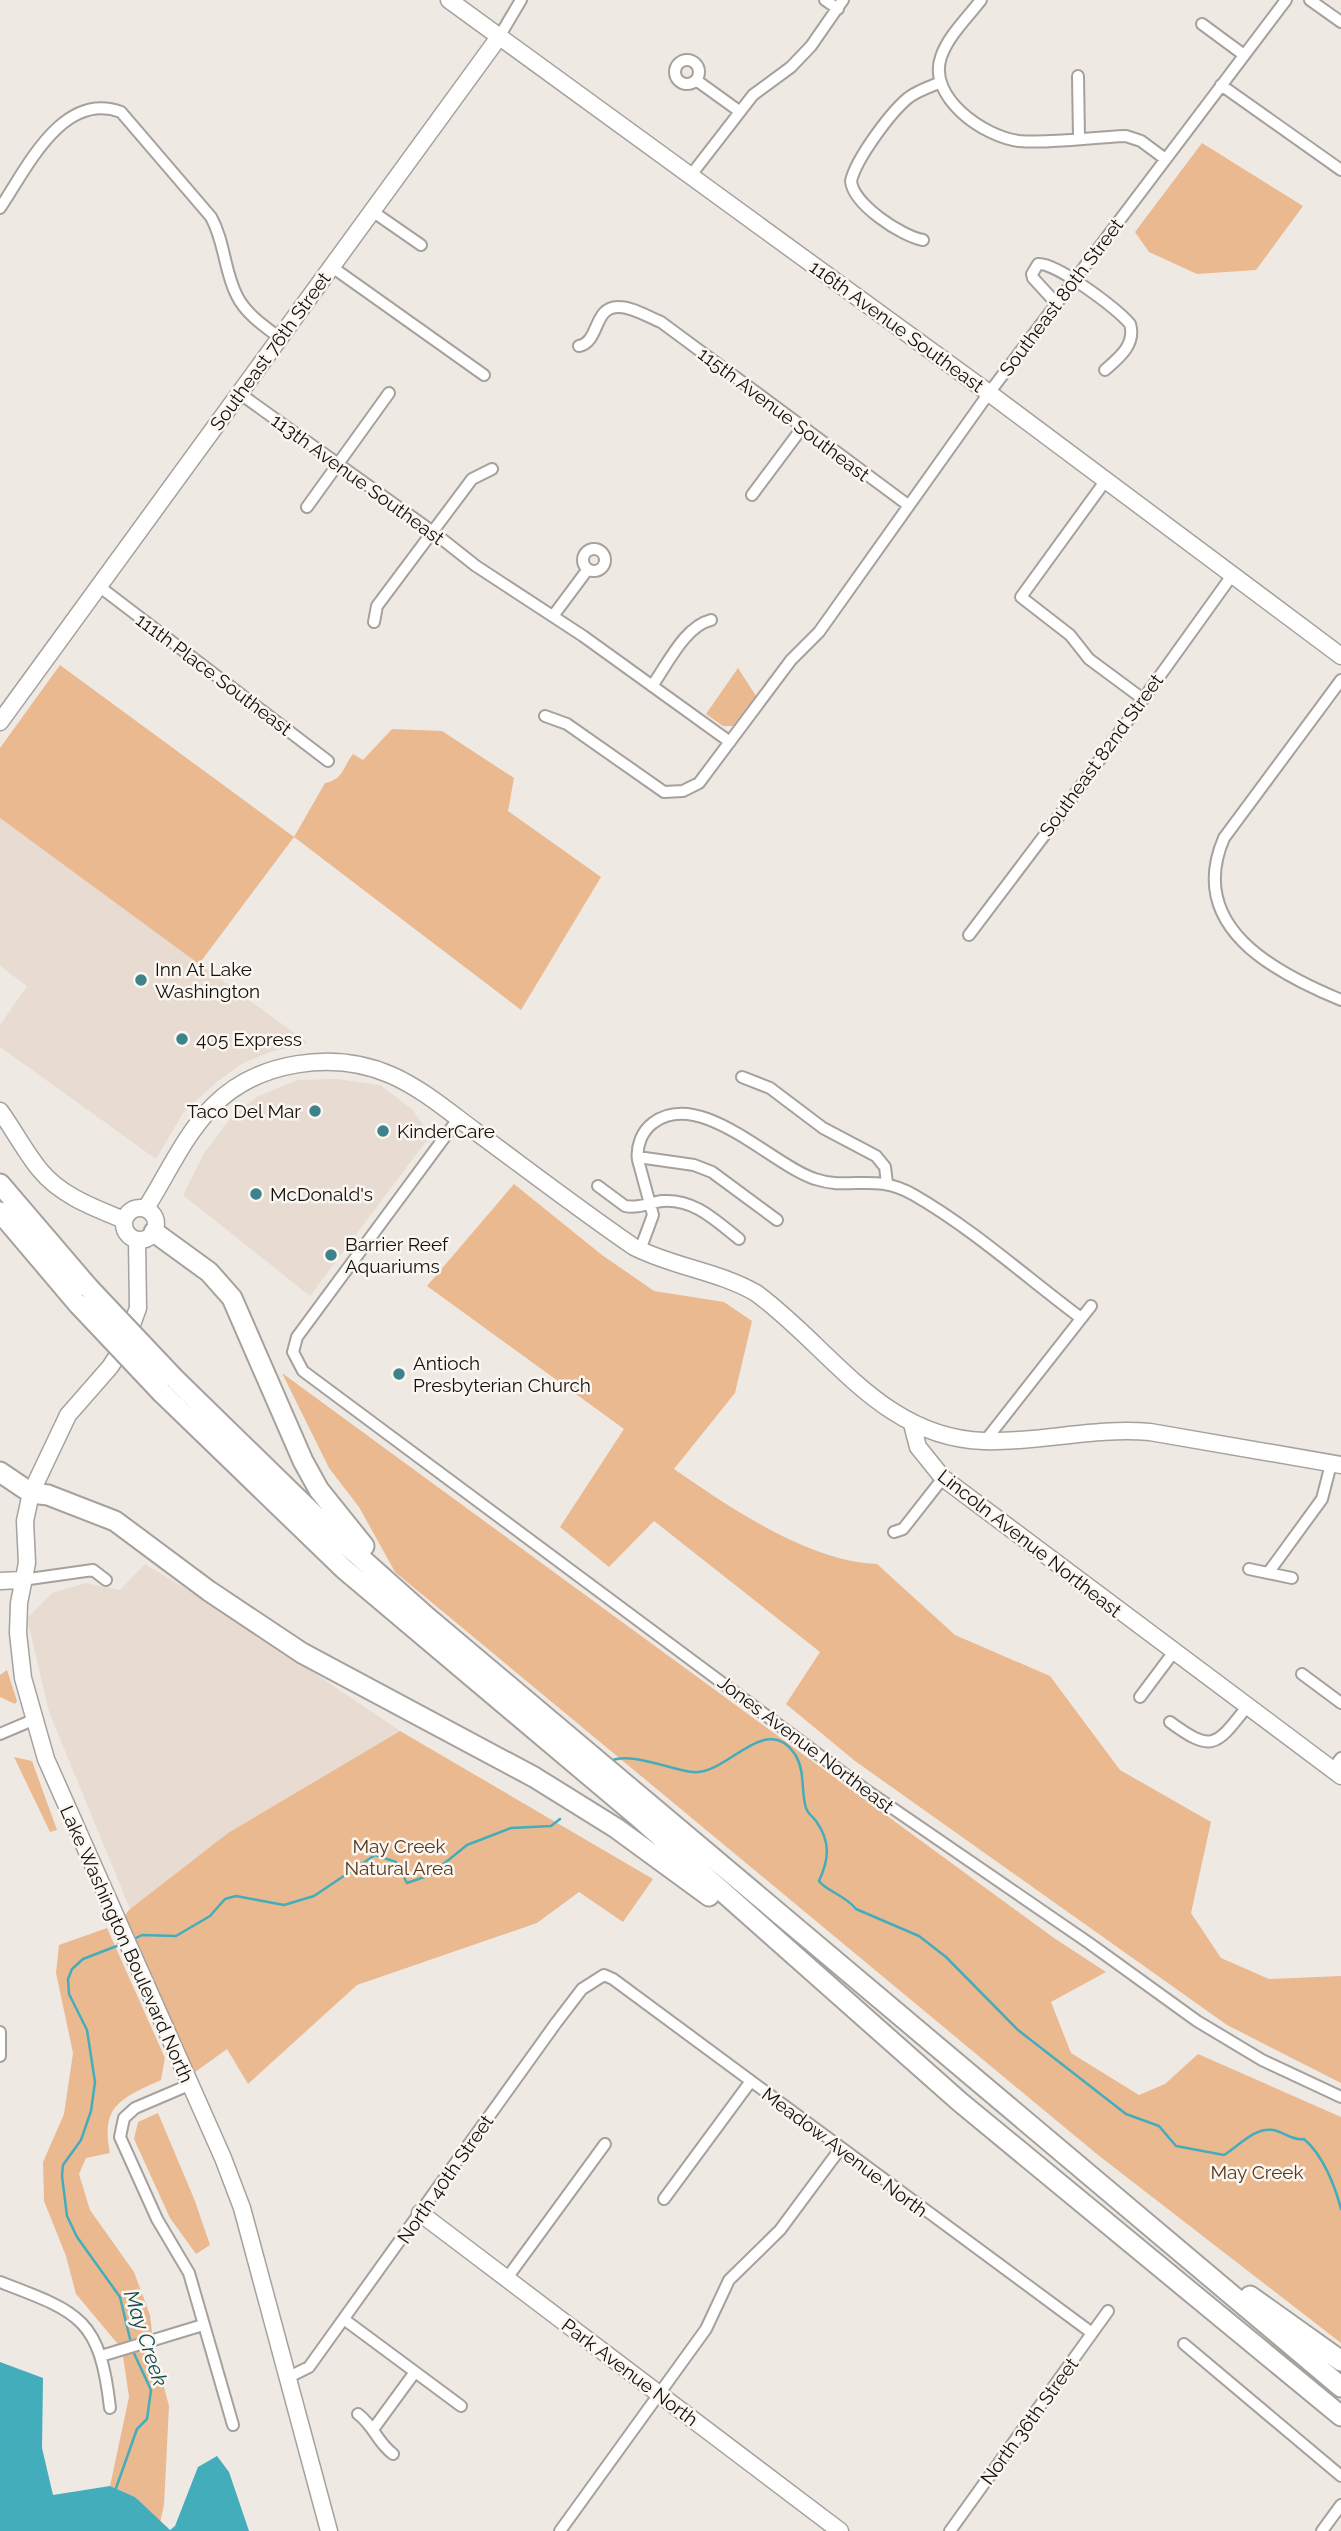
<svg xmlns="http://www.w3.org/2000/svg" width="1341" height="2531" font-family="Raleway,sans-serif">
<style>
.built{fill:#e8dbd1}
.green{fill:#ebb990}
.water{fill:#43adbb}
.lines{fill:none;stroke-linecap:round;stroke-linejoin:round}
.stream{stroke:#43adbb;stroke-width:2.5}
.street-casing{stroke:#a6a19c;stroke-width:14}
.secondary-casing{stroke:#a6a19c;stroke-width:19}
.highway-casing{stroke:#a6a19c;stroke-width:23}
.street{stroke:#fff;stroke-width:10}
.secondary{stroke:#fff;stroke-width:16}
.highway{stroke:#fff;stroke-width:19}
.highway-bridge-casing{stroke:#a6a19c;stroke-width:23;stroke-linecap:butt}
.highway-bridge{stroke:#fff;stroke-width:19}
.poi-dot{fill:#3c838c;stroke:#fcf6f1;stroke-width:2.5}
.labels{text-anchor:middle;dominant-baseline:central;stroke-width:5;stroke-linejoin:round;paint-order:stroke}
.street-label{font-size:19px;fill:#131110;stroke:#fcf6f1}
.poi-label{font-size:19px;fill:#131110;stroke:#fcf6f1;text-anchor:start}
.park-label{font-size:19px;fill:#57381c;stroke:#fcf6f1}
.water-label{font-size:21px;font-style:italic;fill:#0c4c53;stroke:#fcf6f1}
</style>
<rect width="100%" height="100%" fill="#efe9e4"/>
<!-- built -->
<path class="built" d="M0,818L308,1043L270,1052L241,1064L218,1081L183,1113L156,1159L0,1047V1025L27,986L0,966Z
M336,1079L380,1085L413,1110L430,1136L310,1296L183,1195L204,1153L231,1118L257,1097L297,1080Z
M145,1564L221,1610L400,1731L228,1833L130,1909L49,1712L27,1618L52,1593L86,1583L120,1590Z"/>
<!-- green -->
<path class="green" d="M1202,143L1303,206L1256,270L1197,274L1149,252L1135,232Z
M60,665L294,837L325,783C343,780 343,767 353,754L363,760L392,729L442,731L514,778L508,811L601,877L521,1010L294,837L199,964L0,818V748Z
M738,668L756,696L733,726H723L706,714Z
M514,1184L602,1255L654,1291L724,1302L752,1321L735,1393L674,1469C729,1507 809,1562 877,1564L955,1635L1050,1676L1120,1770L1211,1822L1191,1913L1221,1958L1269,1979L1341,1976V2083L1227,2025L855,1761L786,1704L820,1652L654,1521L609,1567L560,1527L624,1429L427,1286Z
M282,1373L1054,1938L1106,1972L1051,2002L1071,2053L1139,2095L1165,2084L1198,2054L1341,2117V2343L1098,2155L395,1572L359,1507L329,1468Z
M7,1670L17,1701L15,1704L0,1697V1675Z
M400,1731L653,1879L623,1922L579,1892L537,1923L357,1985L248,2084L227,2049L191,2075L122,1919L130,1909L228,1833Z
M14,1757L32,1761L57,1830L50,1832Z
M107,1928L165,2058L161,2080C122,2098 100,2105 110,2153L86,2158L79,2174L90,2210L134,2272L150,2315L154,2350L169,2406L164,2505L160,2523L135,2497L110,2486L129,2397L122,2349L76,2294L66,2256L44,2201L43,2162L64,2114L73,2053L56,1973L59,1945Z
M158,2113L195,2201L210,2245L196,2254L170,2218L134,2139L138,2122Z"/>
<!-- water -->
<path class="water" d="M0,2362L43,2378L42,2448L53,2495L110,2486L135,2497L170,2530L175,2526L198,2467L217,2456L229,2472L249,2531H0Z"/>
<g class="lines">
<!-- stream -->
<path class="stream" d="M610,1761C630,1751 671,1770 693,1772C727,1776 767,1709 796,1756C805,1771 801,1792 806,1808C808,1814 812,1816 816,1821C831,1842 829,1859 819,1881C826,1891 845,1895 856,1909L919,1936L946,1957L1018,2030L1126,2114L1159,2126L1176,2146L1224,2155C1238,2147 1254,2127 1273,2130C1284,2132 1293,2141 1304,2139C1323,2155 1335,2186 1341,2209
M132,1940L142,1935L176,1936L210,1916L225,1899L236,1896L284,1905L314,1896L375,1855L396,1862L407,1883L430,1875L467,1845L511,1828L551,1826L560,1819
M122,1944L83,1959L72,1969L68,1979L69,1994L87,2030L95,2082L91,2111L81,2140L63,2165L62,2176L67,2216L77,2237L120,2297L131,2343
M115,2491L137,2429L147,2419L151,2390L132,2349"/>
<!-- street casing -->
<g class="street-casing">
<path id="street" d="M825,0L838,9
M981,0C968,17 948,36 941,57C927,97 984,137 1019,141C1053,144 1091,137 1126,136L1141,141L1164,158
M1310,0L1341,22
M1202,24L1244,55
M499,37L521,0
M675 72a12 12 0 1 1 24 0a12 12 0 1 1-24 0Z
M1078,76L1079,137
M696,80L739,111
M1221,85L1341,170
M691,175L753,95L791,67L811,46L843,0
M0,208C26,170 62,90 121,112L211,217C225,242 224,271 237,296C246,314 264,326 280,338
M372,211L421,245
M923,240C901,236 853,204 851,181C856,159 890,113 908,98C917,91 929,87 939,83
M332,267L484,375
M1056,303L1033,278L1032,274L1038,264C1056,262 1117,309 1130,324C1136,344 1120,357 1105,370
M579,346C600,342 593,306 619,307C633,307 648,317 661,322L908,505
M239,393L433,532L476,566L583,636L730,742
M1106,480L1021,597L1070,635L1089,659L1143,699
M752,495L802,428
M307,507L389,393
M583 560a11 11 0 1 1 22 0a11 11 0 1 1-22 0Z
M100,587L328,761
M553,616L588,569
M374,622L377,606L472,479L492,469
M1341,680L1224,838C1186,926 1273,972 1341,1000
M652,686C667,665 685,626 711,620
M545,716L567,724L664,792L683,791L699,783L791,660L819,632L989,393L1286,0
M969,935L1065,808L1233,574
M742,1077L770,1088L823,1128L876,1156L885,1167L887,1183
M458,1119L297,1337L293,1352L303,1371L866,1790L1089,1943L1197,2021L1262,2060L1341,2097
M638,1157L694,1165L712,1172L777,1220
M598,1186L625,1206C639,1209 650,1202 663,1201C695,1199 716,1221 739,1239
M640,1250L653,1215L638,1160C636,1146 642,1131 653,1123C700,1087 773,1166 815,1179C850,1191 875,1172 914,1195C973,1229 1026,1277 1081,1318
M985,1441L1091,1306
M894,1532L903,1529L943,1478
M1249,1569L1292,1578
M1268,1573L1322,1499L1331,1464
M22,1580L93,1570L106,1580
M1302,1674L1341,1703
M1140,1697L1173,1653
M1170,1722C1212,1753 1216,1746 1246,1708
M0,1734L33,1720
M1332,1770L1341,1758
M0,2032V2056
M189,2085L135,2108L124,2118L120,2137L157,2219L189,2273L233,2425
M664,2199L751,2081
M507,2278L605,2144
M0,2282C79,2312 100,2318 110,2408
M345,2320L461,2406
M1184,2344L1341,2476
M101,2356L203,2325
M289,2377L309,2367L556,2023L582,1989L604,1975L613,1979L1092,2333
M358,2414C374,2426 377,2442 393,2454
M374,2428L415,2372
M560,2531L706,2329L729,2280L780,2230L840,2149
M950,2531L1108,2311
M1322,2531L1341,2505"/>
</g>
<!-- secondary casing -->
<g class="secondary-casing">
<path id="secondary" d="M449,0L989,393L1341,656
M0,722L499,37
M0,1111C14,1130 25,1152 40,1170C61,1196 95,1208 124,1220
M124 1224a16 16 0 1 1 32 0a16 16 0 1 1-32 0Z
M146,1208C167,1175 185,1134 213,1106C257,1061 334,1050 391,1075C421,1088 448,1111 475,1131C528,1170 580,1210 634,1247C673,1267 718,1271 756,1293C831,1348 882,1438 984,1441C1039,1443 1094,1427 1150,1432L1341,1465
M137,1240L138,1308L125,1344L110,1367L68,1415L31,1493L25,1521L27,1563L19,1603L18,1633L23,1678L46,1759L223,2158L242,2208L329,2531
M912,1424L918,1447L943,1478L1341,1776
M0,1581L22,1580
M420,2213L840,2531"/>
</g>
<!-- highway casing -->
<g class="highway-casing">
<path id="highway" d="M0,1184L89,1288
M0,1212L78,1304
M154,1232L209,1272L232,1298L303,1461L319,1490L364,1546
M174,1378L334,1534L427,1617L1341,2387
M162,1393L344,1569L636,1815L960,2102L1341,2416
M0,1472L31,1493L48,1495L115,1521L209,1591L302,1653L534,1777L616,1828L709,1896
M1250,2296L1341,2361"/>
</g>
<!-- street -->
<use href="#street" class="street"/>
<!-- secondary -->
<use href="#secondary" class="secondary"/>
<!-- highway -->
<use href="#highway" class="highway"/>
<!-- highway-bridge casing -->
<g class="highway-bridge-casing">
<path id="highway-bridge" d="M89,1288L174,1378
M78,1304L162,1393"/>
</g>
<!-- highway-bridge -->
<use href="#highway-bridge" class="highway-bridge"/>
</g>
<!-- markers -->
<g class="poi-dot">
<circle cx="141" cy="980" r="7"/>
<circle cx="182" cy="1039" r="7"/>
<circle cx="315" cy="1111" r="7"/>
<circle cx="383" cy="1131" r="7"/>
<circle cx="256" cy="1194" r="7"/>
<circle cx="331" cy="1255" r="7"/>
<circle cx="399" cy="1374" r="7"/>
</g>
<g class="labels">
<!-- street labels -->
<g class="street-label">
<text transform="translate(1061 297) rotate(-53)">Southeast 80th Street</text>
<text transform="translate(897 326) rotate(36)">116th Avenue Southeast</text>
<text transform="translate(270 351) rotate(-54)">Southeast 76th Street</text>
<text transform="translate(784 414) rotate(37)">115th Avenue Southeast</text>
<text transform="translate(358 479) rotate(36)">113th Avenue Southeast</text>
<text transform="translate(214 674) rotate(37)">111th Place Southeast</text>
<text transform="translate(1101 755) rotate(-54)">Southeast 82nd Street</text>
<text transform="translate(1030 1543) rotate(38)">Lincoln Avenue Northeast</text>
<text transform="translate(806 1744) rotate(37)">Jones Avenue Northeast</text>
<text transform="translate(127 1944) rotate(66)">Lake Washington Boulevard North</text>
<text transform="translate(845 2152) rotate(37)">Meadow Avenue North</text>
<text transform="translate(445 2179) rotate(-55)">North 40th Street</text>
<text transform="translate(630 2372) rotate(37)">Park Avenue North</text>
<text transform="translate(1029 2421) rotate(-54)">North 36th Street</text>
</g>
<!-- poi labels -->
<g class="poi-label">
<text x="155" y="969">Inn At Lake<tspan x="155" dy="22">Washington</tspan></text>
<text x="196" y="1039">405 Express</text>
<text x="301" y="1111" text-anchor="end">Taco Del Mar</text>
<text x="397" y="1131">KinderCare</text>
<text x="270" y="1194">McDonald's</text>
<text x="345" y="1244">Barrier Reef<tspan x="345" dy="22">Aquariums</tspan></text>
<text x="413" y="1363">Antioch<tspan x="413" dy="22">Presbyterian Church</tspan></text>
</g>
<!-- park labels -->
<g class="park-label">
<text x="399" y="1846">May Creek<tspan x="399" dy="22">Natural Area</tspan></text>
<text x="1257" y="2172">May Creek</text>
</g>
<!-- water labels -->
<g class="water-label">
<text transform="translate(146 2338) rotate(72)">May Creek</text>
</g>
</g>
</svg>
